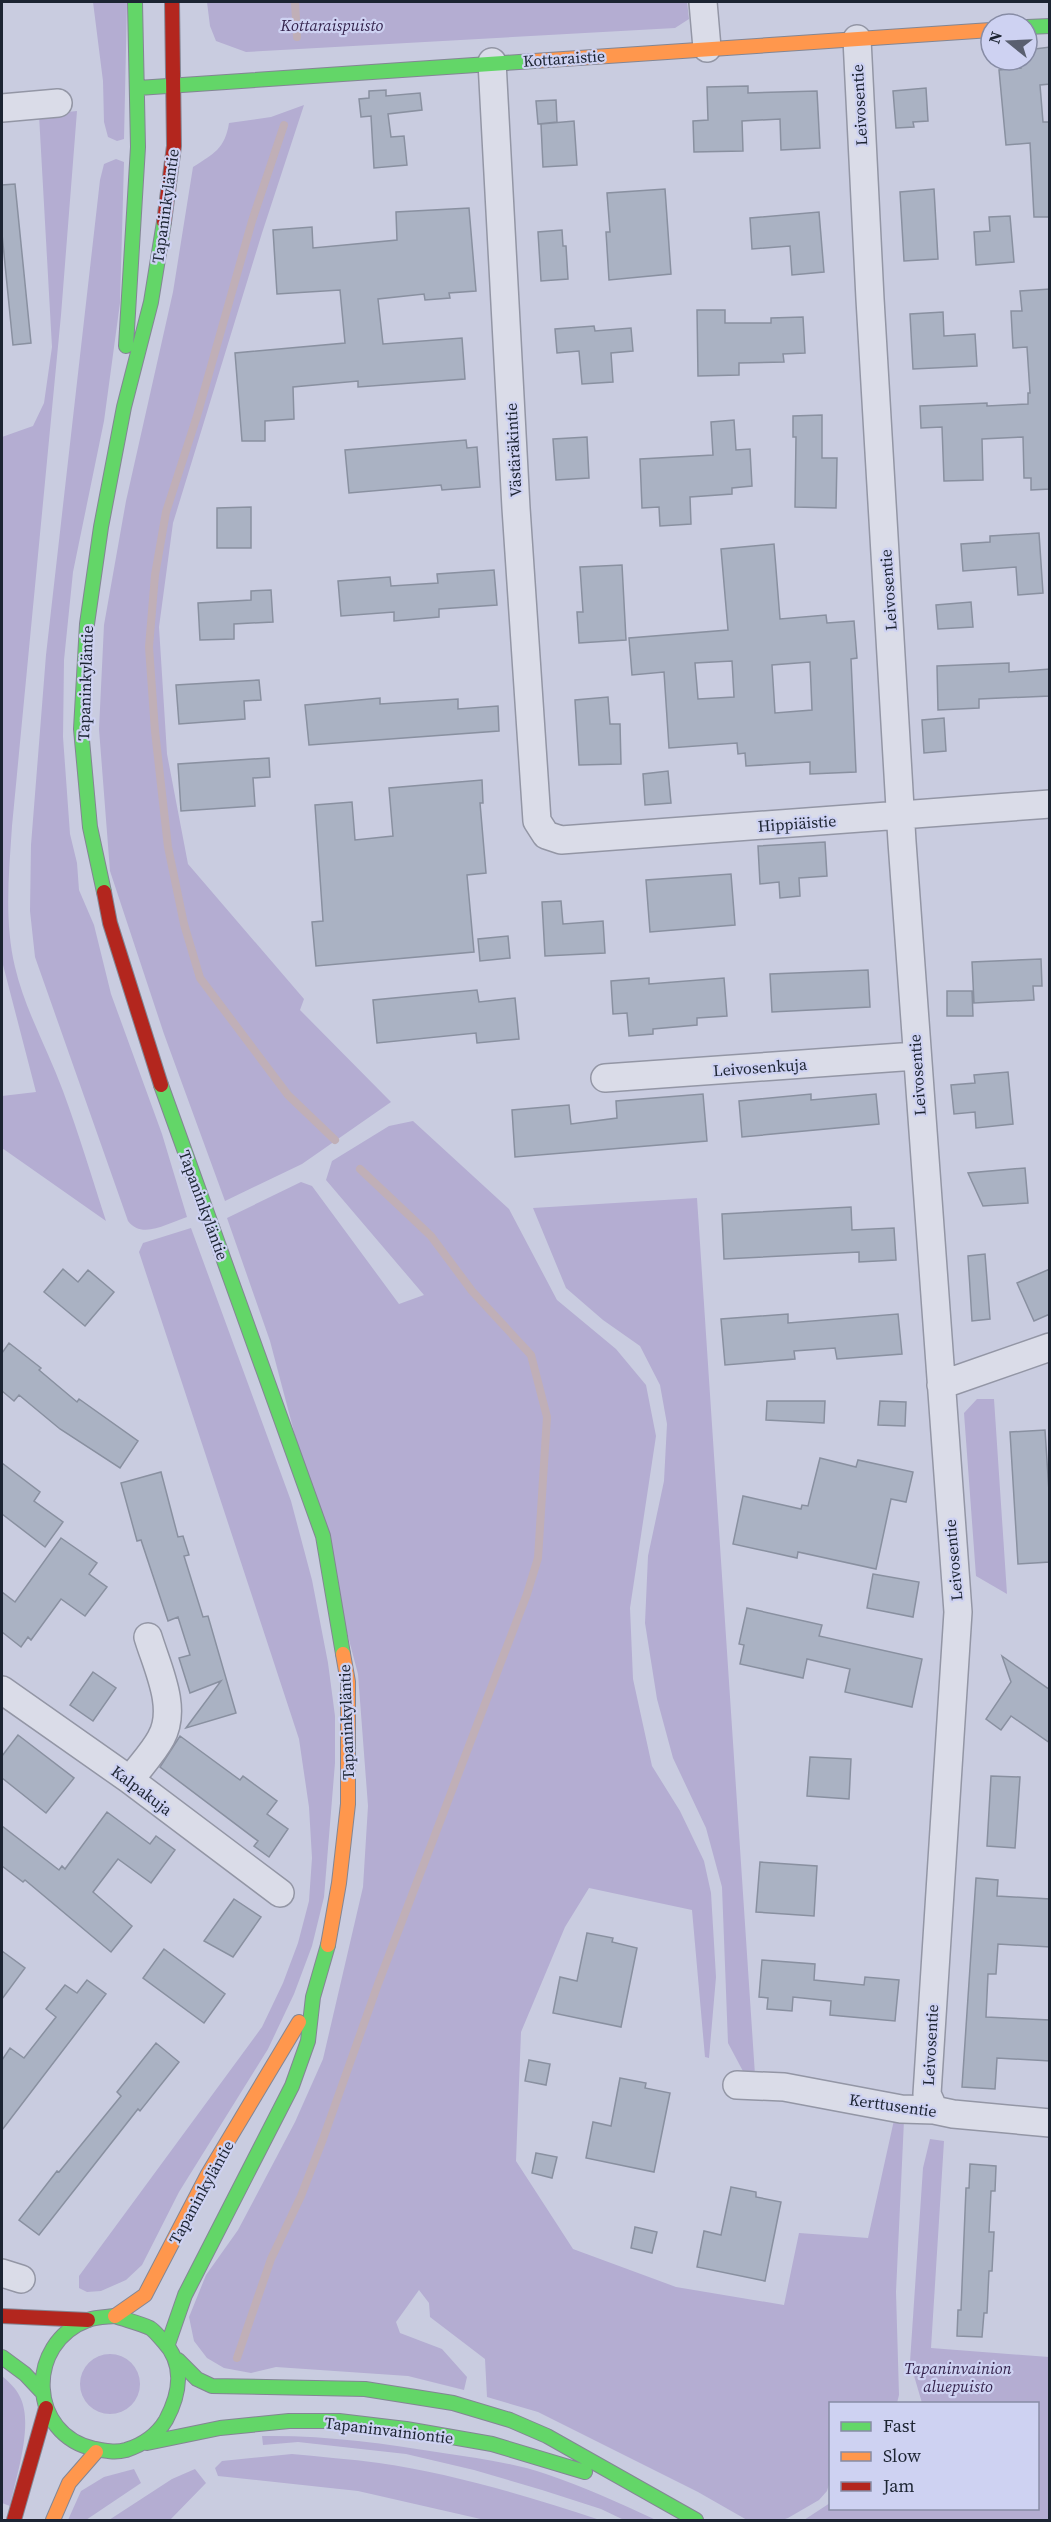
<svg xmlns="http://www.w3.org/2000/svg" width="1051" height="2522" font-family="'Source Serif 4',serif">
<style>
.green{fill:#b4add2}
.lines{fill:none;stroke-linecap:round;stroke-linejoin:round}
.stream{stroke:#c0afb7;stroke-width:8}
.building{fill:#aab2c3;stroke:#8990a0;stroke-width:1.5;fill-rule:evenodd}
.street-casing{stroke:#9396a5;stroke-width:30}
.fast-casing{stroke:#838694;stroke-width:16}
.slow-casing{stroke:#838694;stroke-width:16}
.jam-casing{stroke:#838694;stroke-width:16}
.street{stroke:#dadce8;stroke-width:27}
.fast{stroke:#63d668;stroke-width:14}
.slow{stroke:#ff974d;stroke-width:14}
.jam{stroke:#b3261e;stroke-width:14}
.labels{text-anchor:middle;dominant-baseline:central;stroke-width:4.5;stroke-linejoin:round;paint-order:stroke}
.park-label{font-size:16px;font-style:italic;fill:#35244d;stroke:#ced2f2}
.street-label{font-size:16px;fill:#1c2432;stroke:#ced2f2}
</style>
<rect width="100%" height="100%" fill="#c9cce0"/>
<!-- green -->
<path class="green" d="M93,2H127L124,139L117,141L108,137L104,122L103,81Z
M207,2H687L689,19L675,28L246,52L216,41L210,26Z
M304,105L262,233L173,523L159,627L167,754L188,864L304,999L300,1010L391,1102L302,1164L225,1201L164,1034L110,871L99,729L104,625L126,501L173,292L193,167C213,154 225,149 229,123L271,117Z
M77,111L61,315L12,826C9,873 4,921 15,967C25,1010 48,1050 63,1091C79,1134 92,1178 106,1221L2,1148V1096L36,1092L2,961V437L33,426L44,403L52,347L39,115Z
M116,159L124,162L120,303L104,421L73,572L64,660L63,737L70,834L77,863L79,890L94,925L111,994L162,1134L187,1217C168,1223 142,1240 128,1221L35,957L30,911L31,845L46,655L100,180L104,164Z
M413,1121L509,1209L557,1300L616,1349L646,1385L656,1436L630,1608L633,1679L652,1766L680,1811L704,1861L711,1893L716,1977L709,2058L705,2057L692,1910L589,1888L565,1927L521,2032L516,2161L573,2249L676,2287L784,2305L799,2233L868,2238L894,2120H904L896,2292L899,2395L897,2403L830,2404V2481L827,2491L819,2500L788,2518L782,2520H747L698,2492L538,2412L487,2397L485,2359L430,2317L429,2303L419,2290L396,2322L400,2333L442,2349L467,2377L464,2390L408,2376L276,2367L251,2373L224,2368L207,2358L194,2341L189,2317L206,2275L238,2230L295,2122L323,2059L363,1887L368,1806L358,1674L270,1341L227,1218L301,1182L312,1186L399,1304L424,1295L326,1180L332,1161L389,1126Z
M697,1198L755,2075H745L728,2043L722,1887L706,1828L673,1758L657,1699L645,1623L648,1556L664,1481L667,1424L660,1385L640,1346L603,1320L566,1288L533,1208Z
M191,1228L291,1501L312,1580L328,1663L335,1716V1763L324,1897L312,1946L294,1994L268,2049L179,2192L142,2265L126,2280L101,2291L87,2292L79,2288V2276L262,2027L283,1983L298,1943L309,1901L312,1858L309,1807L299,1739L139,1252L143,1243Z
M977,1399H994L1007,1594L976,1576L964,1413Z
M930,2139L944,2141L931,2348L1049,2357V2520H804L830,2503V2508H1038V2404L922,2403L910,2362L923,2168Z
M80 2384a30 30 0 1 1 60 0a30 30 0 1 1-60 0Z
M2,2376C9,2382 16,2388 20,2397C34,2424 16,2477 10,2506L2,2503Z
M262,2436C323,2435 383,2443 443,2453C477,2458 514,2463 546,2474C584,2487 620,2503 656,2520H624L601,2509L542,2490L474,2470L406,2454L298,2442L263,2445Z
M292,2454C321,2457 350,2459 379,2463C454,2474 528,2496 600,2520H485L358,2491L218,2476L215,2468L222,2461Z
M134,2469L141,2483L86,2520H68L81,2491L104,2477Z
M195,2469L206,2483L170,2520H109L172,2479Z"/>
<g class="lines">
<!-- stream -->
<path class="stream" d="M295,2L297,37
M284,125L252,221L197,416L166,512L155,575L149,647L155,731L168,847L184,924L200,978L288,1095L335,1140
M237,2358L271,2259L301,2196L323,2139L378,1984L527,1594L538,1558L547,1417L531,1355L472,1291L431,1236L360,1169"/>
</g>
<!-- building -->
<path class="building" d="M1050,47V84L1040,85L1043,122H1050V217H1034L1030,143L1006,145L999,70L1021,68L1020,60H1027V50Z
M748,86V93L817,91L820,148L781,150L780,119L742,121L743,151L694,152L693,121L708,120L707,87Z
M926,88L928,121L913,122L914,127L896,128L893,91Z
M386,90V96L420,93L422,110L388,114L391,137L404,136L407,165L374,168L371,116L361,117L359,99L369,98V91Z
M556,100L557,122L538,124L536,101Z
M574,121L577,165L543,167L541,124Z
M15,184L31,343L13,345L2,234V185Z
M665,189L671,274L609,280L606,232H610L607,193Z
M934,189L938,259L904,261L900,192Z
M469,208L476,291L449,293L450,298L425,300L424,294L378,299L383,344L462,338L465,379L358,387V381L293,387L294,419L265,421V441H242L235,353L345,343L340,290L277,294L273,230L312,227L313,248L397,240L396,212Z
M819,212L824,272L792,275L790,246L752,249L750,218Z
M1010,216L1014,262L976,265L974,232L990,231L989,217Z
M562,230L563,246H566L568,279L541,281L538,232Z
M1050,289V489L1031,490V478H1024L1023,437L982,439L983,480L944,481L942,427L921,428L920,406L987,403V406L1028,404V393H1030L1027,347L1013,348L1011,311H1022L1020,291Z
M697,310H725V323H771V318L803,317L805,353L783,354L784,362L739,363V375L698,376Z
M943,312L944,336L975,334L977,366L913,369L910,314Z
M594,326L595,331L631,328L633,351L611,353L613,382L582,384L579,351L557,353L555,329Z
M822,415V458H837L836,508L795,507L796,437H793V416Z
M734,420L736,450L750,449L752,486L732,488V494L690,497L691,524L660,526L659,507L642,508L640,459L713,455L711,422Z
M587,437L589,478L556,480L553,439Z
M466,440L467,448L477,447L480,487L442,490L441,485L349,493L345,450Z
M251,507V548H217V508Z
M1039,533L1043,593L1018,595L1016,567L963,571L961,544L990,542V536Z
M774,544L780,619L826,615L827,623L854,621L857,658L851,659L856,772L810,774V762L746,766L745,753L738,754L737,743L669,748L664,672L632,675L629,638L728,630L721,549ZM732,661L734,697L698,699L695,663ZM810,662L812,710L775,713L772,665Z
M622,565L626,640L579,643L577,612H583L580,567Z
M494,570L497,605L439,609V617L394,621V612L341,616L338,581L390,577L391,586L438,583L437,574Z
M271,590L273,622L234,624V639L200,640L198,603L251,600V591Z
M971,602L973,627L938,629L936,605Z
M1009,663V672L1050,669V696L979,699V708L938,710L937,666Z
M259,680L261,700L244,701L245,719L179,724L176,685Z
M608,697L610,724H620L621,764L579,765L575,700Z
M380,698V704L458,699V709L498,706L499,731L309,745L305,705Z
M944,718L946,751L924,753L922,720Z
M269,758L270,777L253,778L255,806L181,811L178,764Z
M668,771L671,803L645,805L643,774Z
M482,780L483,803H480L486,873L467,875L474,952L316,966L312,922L323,921L315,805L352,802L355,840L393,836L389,788Z
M825,842L827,876L799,878L800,896L780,898L779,882L760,884L758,846Z
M731,874L735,925L650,932L646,880Z
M561,901L563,924L603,921L605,953L545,956L542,902Z
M508,936L510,958L480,961L478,939Z
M1041,959L1042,986H1033L1034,1000L974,1003L972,962Z
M868,970L870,1007L772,1012L770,974Z
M649,978V984L724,978L727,1016L697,1018V1025L653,1029V1034L629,1036L627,1013L613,1014L611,981Z
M477,990L479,1002L515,998L519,1039L477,1043L476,1033L377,1043L373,1000Z
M947,991H972L973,1016H947Z
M1008,1072L1013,1124L976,1128L975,1112L954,1114L951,1085L975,1083L974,1075Z
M703,1094L707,1141L515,1157L512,1110L569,1105L571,1124L617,1118L616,1101Z
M811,1094V1100L876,1094L879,1124L742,1137L739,1101Z
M1025,1168L1028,1203L983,1206L968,1173Z
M851,1207L852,1230L894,1228L896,1260L859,1262V1252L724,1259L722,1214Z
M985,1254L990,1319L972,1321L968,1256Z
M63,1269L78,1282L88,1270L114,1292L85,1326L44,1292Z
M1050,1269V1314L1034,1321L1017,1283Z
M788,1314V1323L898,1314L902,1354L837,1359L835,1348L794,1351L795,1359L725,1365L721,1319Z
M9,1343L41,1368L39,1370L77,1402L79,1399L138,1441L120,1468L60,1429L19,1395L14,1401L2,1391V1353Z
M767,1401H825L824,1423L766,1420Z
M880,1401L906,1402L905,1426L878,1425Z
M1045,1430L1050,1507V1562L1018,1564L1010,1432Z
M820,1458L856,1467L858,1460L913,1472L906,1502L891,1499L876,1569L798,1552L797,1558L733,1544L743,1496L801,1509L802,1505L808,1506Z
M2,1463L40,1492L34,1501L63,1522L45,1547L2,1514Z
M161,1472L178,1537L183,1536L189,1555L184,1556L203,1617L208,1616L236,1713L186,1728L221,1681L190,1693L179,1658L190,1655L178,1617L168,1621L141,1540L137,1541L121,1483Z
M61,1538L97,1563L89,1574L107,1587L85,1616L61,1599L31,1640L28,1637L21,1647L2,1632V1592L15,1602Z
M873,1574L919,1582L913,1617L867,1608Z
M747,1608L822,1625L819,1636L922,1659L912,1707L845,1692L850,1669L807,1659L803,1678L740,1664L744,1645L739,1644Z
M1002,1656L1050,1690V1743L1011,1716L1001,1730L986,1719L1011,1682Z
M93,1672L116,1688L93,1721L70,1705Z
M18,1735L74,1778L46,1813L2,1778V1756Z
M180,1736L240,1780L243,1776L277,1801L267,1814L288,1829L269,1857L254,1846L258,1841L160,1767Z
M810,1757L851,1759L849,1799L807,1796Z
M991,1776L1020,1777L1015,1848L987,1846Z
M107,1812L150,1844L156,1836L175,1850L151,1883L118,1859L93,1892L132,1926L111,1952L25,1880L23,1882L2,1866V1826L59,1870L62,1866L65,1869Z
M760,1862L817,1866L814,1916L756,1912Z
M976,1878L998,1880L997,1896L1050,1899V1947L998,1944L996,1974H988L986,2017L1050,2020V2061L997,2058L995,2089L962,2087Z
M234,1899L261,1917L233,1957L204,1941Z
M587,1933L613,1938L612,1942L637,1948L621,2027L553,2013L560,1977L577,1981Z
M164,1949L225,1994L204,2023L143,1978Z
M2,1951L25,1968L2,1999Z
M762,1960L815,1964L814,1980L864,1985L865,1977L899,1980L895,2021L830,2015L831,2001L793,1997L792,2011L767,2009L768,1998L759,1997Z
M87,1980L106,1994L2,2130V2060L10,2048L24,2058L56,2017L46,2009L65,1985L77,1993Z
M156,2043L179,2062L140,2111L138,2109L39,2235L19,2220L57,2171L59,2172L121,2096L117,2092Z
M529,2060L550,2064L546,2085L525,2081Z
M620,2078L646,2083L645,2088L670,2093L654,2172L586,2158L593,2122L611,2126Z
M536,2153L557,2157L552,2178L532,2173Z
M970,2164L996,2166L995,2191H991L989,2232H994L992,2271H989L987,2313H984L982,2337L957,2336L958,2310H961L966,2188H969Z
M731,2187L756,2192V2197L781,2202L765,2281L697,2267L704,2231L721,2235Z
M635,2227L657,2232L652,2253L631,2248Z"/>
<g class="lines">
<!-- street casing -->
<g class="street-casing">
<path id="street" d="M703,2L707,48
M857,39L870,299L902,842L958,1612L927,2094L934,2110
M492,62L516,508L537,821L546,835L561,840L1050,804
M2,108L58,103
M605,1078L916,1056
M941,1385L1050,1347
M2,1690L130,1780L280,1893
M130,1780C140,1766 153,1753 161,1738C178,1708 157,1667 148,1637
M737,2085L784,2087L901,2109L934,2110L953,2114L1050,2123
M2,2273L21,2279"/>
</g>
<!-- fast casing -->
<g class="fast-casing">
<path id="fast" d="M1027,27L1050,26
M138,88L534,61
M126,346L138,147L135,2
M104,892L90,827L81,729L87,624L101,527L124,407L151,302L164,222
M161,1085L323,1536L343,1654
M115,2316C126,2320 139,2323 150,2328C155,2331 159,2337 163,2341C185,2364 180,2394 166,2420C157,2435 142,2445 126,2450C115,2453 107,2451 95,2449C28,2435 25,2343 88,2320C96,2317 106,2317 115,2316Z
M168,2344L185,2295L292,2086L308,2041L313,1997L328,1945
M2,2357L25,2374L41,2391
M178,2360L197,2379L212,2386L365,2389L453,2403L510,2420L547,2436L696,2520
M147,2443L220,2428L289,2421H339L406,2429L492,2444L585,2472"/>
</g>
<!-- slow casing -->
<g class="slow-casing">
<path id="slow" d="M534,61L991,30
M328,1945L339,1883L348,1804V1682L343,1654
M115,2316L145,2295L208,2174L299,2022
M53,2520L69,2483L96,2452"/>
</g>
<!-- jam casing -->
<g class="jam-casing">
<path id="jam" d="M164,222L174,146L172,2
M104,892L110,923L161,1085
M2,2316L88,2320
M14,2520L46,2408"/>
</g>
<!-- street -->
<use href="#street" class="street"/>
<!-- fast -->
<use href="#fast" class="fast"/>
<!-- slow -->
<use href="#slow" class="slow"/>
<!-- jam -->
<use href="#jam" class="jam"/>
</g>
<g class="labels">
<!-- park labels -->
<g class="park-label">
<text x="332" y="25">Kottaraispuisto</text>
<text x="958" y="2368">Tapaninvainion<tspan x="958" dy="18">aluepuisto</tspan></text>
</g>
<!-- street labels -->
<g class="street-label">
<text transform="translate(564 58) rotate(-4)">Kottaraistie</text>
<text transform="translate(859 105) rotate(-93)">Leivosentie</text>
<text transform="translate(165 206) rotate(-82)">Tapaninkyläntie</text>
<text transform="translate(513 450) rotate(-93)">Västäräkintie</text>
<text transform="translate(888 590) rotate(-94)">Leivosentie</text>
<text transform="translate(85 683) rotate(-88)">Tapaninkyläntie</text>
<text transform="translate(797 823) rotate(-4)">Hippiäistie</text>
<text transform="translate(760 1067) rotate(-4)">Leivosenkuja</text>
<text transform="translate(917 1075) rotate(-94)">Leivosentie</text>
<text transform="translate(204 1205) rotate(70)">Tapaninkyläntie</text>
<text transform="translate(953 1560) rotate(-95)">Leivosentie</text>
<text transform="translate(346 1722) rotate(-92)">Tapaninkyläntie</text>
<text transform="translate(142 1790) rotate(37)">Kalpakuja</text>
<text transform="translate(930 2045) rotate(-87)">Leivosentie</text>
<text transform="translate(893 2105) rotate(8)">Kerttusentie</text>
<text transform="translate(201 2192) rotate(-61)">Tapaninkyläntie</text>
<text transform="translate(389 2430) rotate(7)">Tapaninvainiontie</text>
</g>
</g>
<!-- border -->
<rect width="1051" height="2522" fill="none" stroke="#1c2432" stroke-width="6"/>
<!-- legend -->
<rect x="829" y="2402" width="210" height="108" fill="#ced2f2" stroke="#878ca5" stroke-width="1.5"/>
<rect x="841" y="2422" width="30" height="9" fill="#63d668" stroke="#878ca5" stroke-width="1.5"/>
<text x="883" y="2432" font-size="18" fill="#1c2432">Fast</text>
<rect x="841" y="2452" width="30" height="9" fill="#ff974d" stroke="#878ca5" stroke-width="1.5"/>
<text x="883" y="2462" font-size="18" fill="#1c2432">Slow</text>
<rect x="841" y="2482" width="30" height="9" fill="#b3261e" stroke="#878ca5" stroke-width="1.5"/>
<text x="883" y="2492" font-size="18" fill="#1c2432">Jam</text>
<!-- north arrow -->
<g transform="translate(1009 42) rotate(288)"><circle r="28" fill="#ced2f2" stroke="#878ca5" stroke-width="1.5"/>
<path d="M0-4.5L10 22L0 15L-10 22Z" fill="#595f6f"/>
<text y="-9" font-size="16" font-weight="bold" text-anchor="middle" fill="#1c2432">N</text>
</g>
</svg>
